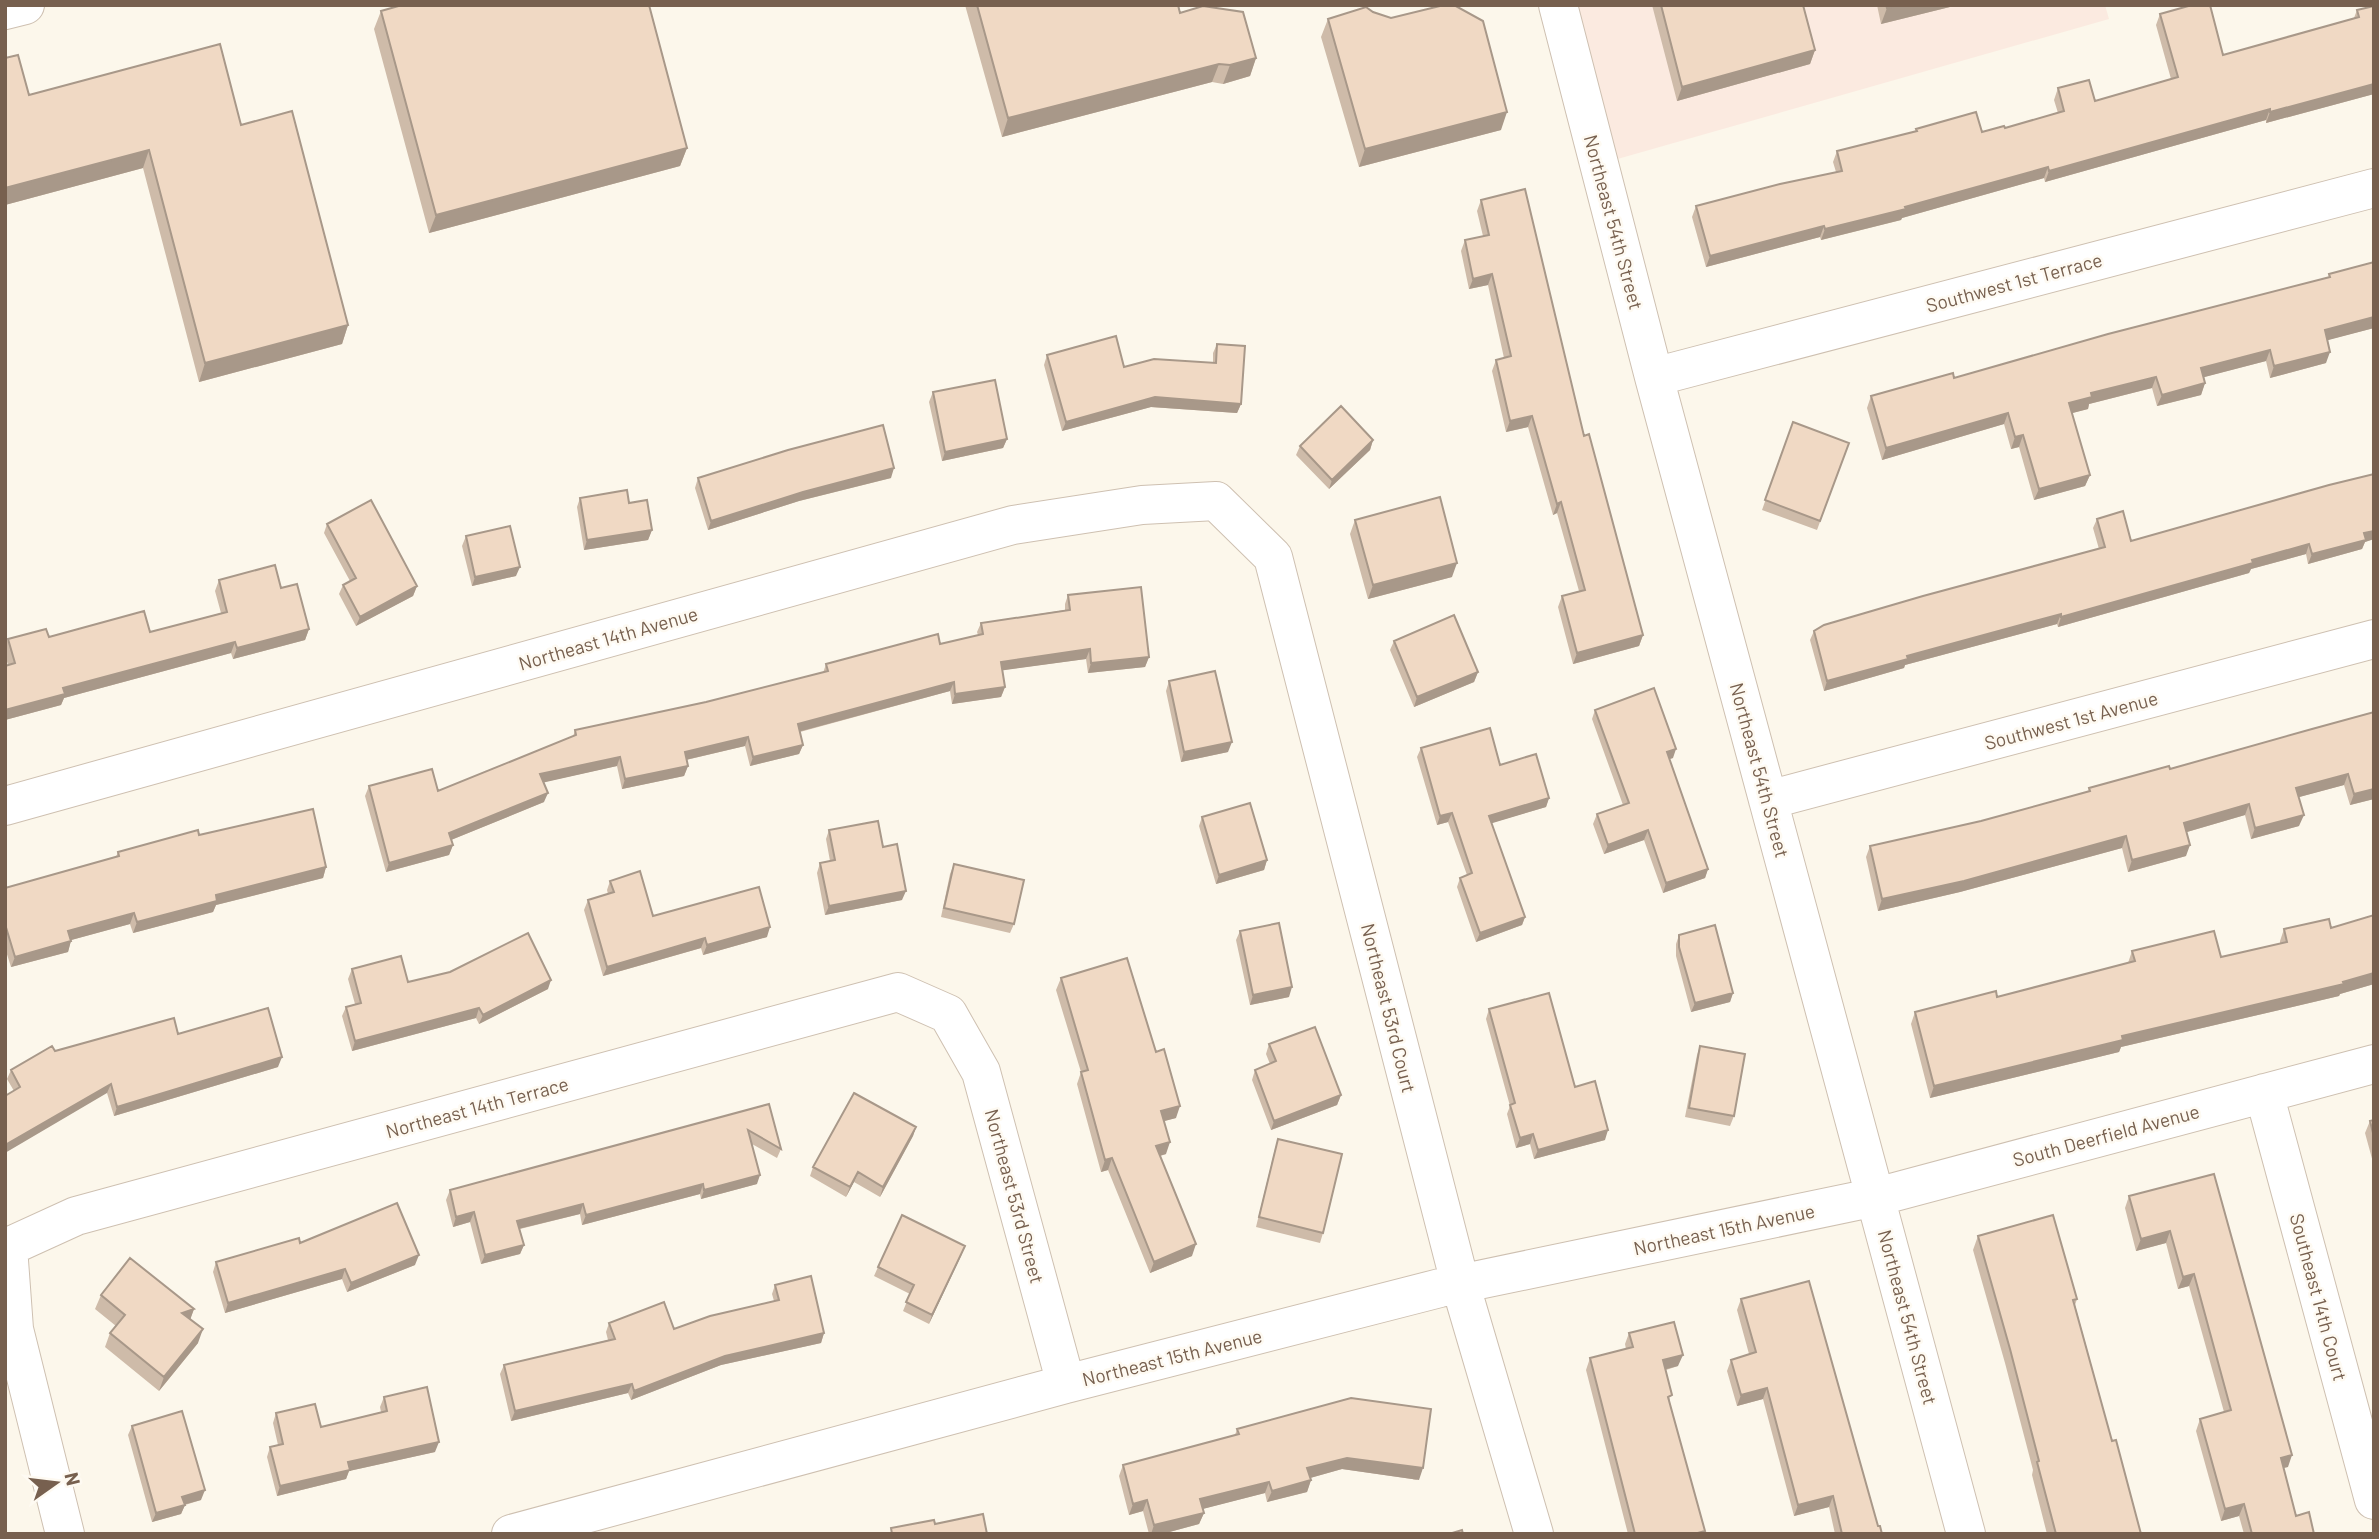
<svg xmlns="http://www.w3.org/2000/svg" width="2379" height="1539" font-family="Barlow,sans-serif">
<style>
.commercial{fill:#fbeae0}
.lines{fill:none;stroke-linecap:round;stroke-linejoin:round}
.minor-casing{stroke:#cec0b1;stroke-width:40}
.minor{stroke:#fff;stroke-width:38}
.wall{fill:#cebba9}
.shaded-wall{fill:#a89889}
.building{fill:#f0d9c4;stroke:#a89889;stroke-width:2}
.labels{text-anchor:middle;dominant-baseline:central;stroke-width:5;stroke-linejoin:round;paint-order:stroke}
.street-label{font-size:19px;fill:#77604f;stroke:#fefaf2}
</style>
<rect width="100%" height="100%" fill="#fcf7eb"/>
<!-- commercial -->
<path class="commercial" d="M1575,5H2105L2109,19L1614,160Z"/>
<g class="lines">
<!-- minor casing -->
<g class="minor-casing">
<path id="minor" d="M1558,5L1654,377L1966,1534
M5,10L25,5
M1654,377L2374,188
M1768,800L2374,639
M5,806L1013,525L1142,505L1216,501L1273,557L1460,1283L1534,1534
M2264,1093L2374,1500
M65,1534L14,1329L8,1247L76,1216L898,992L948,1014L981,1072L1066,1384
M511,1534L1066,1384L1440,1288L1876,1197L2374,1064"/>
</g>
<!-- minor -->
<use href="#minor" class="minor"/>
</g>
<!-- wall -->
<path class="wall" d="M965,5H1178L1180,13L1256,58L1250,76L1223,84L1212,82L1002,137Z
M1652,5H1803L1815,50L1810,64L1677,101Z
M1877,5H1958L1881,24Z
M2374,6V94L2266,123V120L2045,182L2044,178L1902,218L1901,220L1821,240L1820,237L1706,267L1692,217L1696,206L1836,172L1833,162L1837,151L1915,132L1916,129L1982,132L2005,128L2058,113L2054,100L2058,88L2095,101L2171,79L2156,25L2160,14L2223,55L2354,18L2357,10Z
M381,11L687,148L680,166L429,233L374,29Z
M1373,12L1501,130L1359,167L1321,37L1328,19Z
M5,58L29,95L241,125L348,325L342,344L199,382L143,168L5,205Z
M1481,200L1584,436L1643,635L1639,646L1573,664L1558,607L1562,596L1579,591L1557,513L1553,515L1528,427L1506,432L1492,371L1496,360L1504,358L1488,285L1469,289L1461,251L1465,240L1483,236L1477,211Z
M2374,262V328L2327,340L2326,363L2270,378L2266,361L2204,377L2205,383L2201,395L2157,406L2152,388L2089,404L2088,409L2072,413L2090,475L2085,486L2034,500L2019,447L2011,449L2004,424L1882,460L1867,408L1871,396L1954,378L2328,278L2329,274Z
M1217,344L1241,404L1237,413L1151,407L1062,431L1044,365L1047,355L1124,367L1213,363V353Z
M933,392L1007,439L1003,448L942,461L929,402Z
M1793,422L1849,443L1817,530L1762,510Z
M1373,440L1370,450L1329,489L1296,455L1300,446Z
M2374,474V539L2365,542L2362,549L2308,564L2306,554L2251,569L2249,573L2058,627L2057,624L1905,665L1904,668L1824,691L1810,640L1814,631L2099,549L2093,528L2097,519L2131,541Z
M698,478H891L799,501L708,530L695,488Z
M580,498L629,503L652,530L648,540L584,550L577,507Z
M1355,520L1452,577L1368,599L1350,534Z
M327,524L417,586L413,596L356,626L339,594L343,585L350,581L324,533Z
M466,536L516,576L472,586L462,546Z
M219,580L281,588L309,629L305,640L233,659L231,653L64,698L61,705L5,720V666L8,665L5,655V647L8,639L150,632L221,613L215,591Z
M1068,595L1149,657L1145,667L1088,673L1086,659L1002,670L1005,687L1001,697L952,704L950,691L800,732L803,745L799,754L750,766L745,746L686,760L688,766L684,776L622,789L617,766L544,782V802L451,840L453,845L449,855L386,872L365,796L369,786L438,791L573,737L575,730L706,702L823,673L826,664L940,644L978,635L977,632L981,623L1065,610V604Z
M1394,641L1478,672L1474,682L1414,707L1390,650Z
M1169,681L1228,752L1181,762L1166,691Z
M1595,710L1673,758L1669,759L1708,869L1705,878L1663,893L1644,840L1604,854L1593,824L1597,814L1623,805L1592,719Z
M2374,712V799L2350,805L2344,785L2299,797V826L2251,839L2245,815L2187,832L2186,856L2128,872L2122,848L1960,892L1878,911L1866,857L1870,846L1981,821L2088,792L2089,788L2170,769Z
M1421,748L1500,765L1549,798L1546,807L1491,823L1525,917L1522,925L1476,942L1457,887L1460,878L1467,875L1448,822L1437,825L1417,757Z
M1202,817L1267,860L1264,870L1216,884L1199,826Z
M829,830L883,847L902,900L825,915L817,873L820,863L830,861L826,839Z
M199,835L326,867L323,878L216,905L213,912L133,933L130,924L71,940L68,952L11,967L5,948V888L116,857L118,852Z
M954,864L1014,924L1010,933L941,917L950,874Z
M610,881L653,916L767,937L703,955L701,948L603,976L584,910L588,900L608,894L607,890Z
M2374,915V984L2340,994L2339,996L2121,1047L2119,1052L1930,1098L1911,1024L1915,1012L1997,997L2128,963L2132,951L2221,957L2280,944V941L2284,929L2331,928Z
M1240,931L1289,997L1250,1005L1236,940Z
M1679,935L1733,993L1730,1002L1691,1012L1676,956V944Z
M352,969L408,982L548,989L479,1024L476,1018L352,1051L342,1016L346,1007L355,1004L348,979Z
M1061,978L1176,1118L1164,1121L1166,1154L1160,1156L1192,1256L1150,1273L1108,1170L1101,1172L1077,1084L1081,1072L1056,990Z
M1489,1009L1575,1087L1605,1140L1534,1159L1530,1144L1516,1148L1507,1114L1510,1106L1486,1019Z
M178,1034L278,1067L114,1116L107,1093L14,1091L7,1079L11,1070L55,1051Z
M1269,1044L1341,1095L1337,1105L1271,1130L1252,1080L1255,1070L1270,1064L1266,1054Z
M1700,1046L1734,1116L1730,1126L1685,1117L1697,1055Z
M769,1104L781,1149L777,1158L752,1144L757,1184L701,1199L700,1194L582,1225L580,1214L520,1229L524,1245L520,1254L481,1264L470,1222L453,1227L446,1200L450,1190Z
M2374,1120V1166L2365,1133L2370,1121Z
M916,1127L913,1136L880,1197L854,1182L846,1197L810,1176L813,1167Z
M1278,1139L1323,1233L1320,1243L1256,1227L1275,1149Z
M2214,1174L2288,1467L2284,1468L2296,1516L2314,1534H2244L2239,1516L2221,1521L2196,1431L2200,1419L2224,1412L2189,1286L2178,1289L2166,1243L2136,1251L2125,1208L2129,1196Z
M1978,1236L2077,1299L2075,1305L2112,1441L2141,1534H2047L2032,1475L2033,1470L2005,1363L1973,1250Z
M300,1243L415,1265L347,1292L342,1279L225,1313L213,1272L216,1262Z
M965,1246L929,1324L903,1311L910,1294L874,1276L878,1267Z
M775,1285L824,1333L821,1343L721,1365L631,1400L628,1393L511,1421L500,1374L504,1365L608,1340L606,1332L609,1323L674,1329L774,1301L772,1294Z
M101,1295L194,1309L190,1319L198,1343L159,1391L105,1347L110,1333L116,1326L95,1309Z
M1741,1299L1878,1526L1882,1534H1835L1829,1507L1794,1516L1763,1399L1737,1406L1727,1371L1731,1360L1749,1354L1737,1310Z
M1629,1333L1678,1366L1666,1370L1670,1403L1704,1534H1628L1586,1370L1590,1358L1626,1349L1625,1344Z
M384,1397L435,1452L349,1471L346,1479L277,1496L267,1457L270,1447L278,1445L273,1423L276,1413L321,1427L381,1412L380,1407Z
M132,1426L201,1500L185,1505L181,1514L152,1522L128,1435Z
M1237,1429L1419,1480L1342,1469L1310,1478L1311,1480L1307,1492L1267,1502L1265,1493L1202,1509L1204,1513L1199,1524L1162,1534H1149L1143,1511L1129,1515L1119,1476L1123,1465L1235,1435Z"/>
<!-- shaded-wall -->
<path class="shaded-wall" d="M1899,5H1958L1881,24L1887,8Z
M1815,50L1810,64L1677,101L1682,87Z
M1256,58L1250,76L1223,84L1230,65Z
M1219,64L1212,82L1002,137L1008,118Z
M2374,84V94L2266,123L2270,112Z
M2270,109L2266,120L2045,182L2049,171Z
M1507,112L1501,130L1359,167L1365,149Z
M687,148L680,166L429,233L436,215Z
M149,150L143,168L5,205V188Z
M2048,167L2044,178L1902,218L1901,220L1821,240L1825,229Z
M1824,226L1820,237L1706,267L1710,256Z
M1492,274L1488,285L1469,289L1473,279Z
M2374,317V328L2321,342L2325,330Z
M348,325L342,344L199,382L205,363Z
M2270,350L2266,361L2197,379L2201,368Z
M2330,352L2326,363L2270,378L2274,366Z
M2156,377L2152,388L2089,404L2088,409L2065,415L2069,403L2091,393Z
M2205,383L2201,395L2157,406L2162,395Z
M1155,397L1241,404L1237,413L1151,407L1062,431L1066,422Z
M2008,413L2004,424L1882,460L1886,448Z
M1532,416L1528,427L1506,432L1510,421Z
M2023,435L2019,447L2011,449L2015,437Z
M1007,439L1003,448L942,461L945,452Z
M1373,440L1370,450L1329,489L1332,480Z
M894,468L891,478L799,501L708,530L711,521L803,492Z
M2090,475L2085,486L2034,500L2039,489Z
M1561,502L1557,513L1553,515L1557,504Z
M652,530L648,540L584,550L587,540Z
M2374,531V539L2365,542L2362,549L2308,564L2312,554L2364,533Z
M2309,544L2306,554L2251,569L2249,573L2058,627L2061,617L2252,560Z
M1457,563L1452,577L1368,599L1373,585Z
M520,567L516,576L472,586L475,577Z
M417,586L413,596L356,626L360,617Z
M2061,614L2057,624L1905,665L1904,668L1824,691L1827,681L1907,656Z
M309,629L305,640L233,659L237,648Z
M1643,635L1639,646L1573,664L1577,653Z
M235,642L231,653L64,698L61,705L5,720V710L63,688Z
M1090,649L1086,659L998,671L1001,662Z
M1149,657L1145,667L1088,673L1091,663Z
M1478,672L1474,682L1414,707L1417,697Z
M954,682L950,691L794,733L798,724Z
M1005,687L1001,697L952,704L955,694Z
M748,737L745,746L681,761L685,752Z
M1232,742L1228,752L1181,762L1184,752Z
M803,745L799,754L750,766L753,757Z
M1676,749L1673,758L1663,761L1667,752Z
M620,757L617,766L537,784L540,774Z
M688,766L684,776L622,789L625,779Z
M2348,774L2344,785L2292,799L2296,788Z
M2374,789V799L2350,805L2354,794Z
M548,793L544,802L446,842L449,833Z
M1549,798L1546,807L1486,825L1489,816Z
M2249,804L2245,815L2180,834L2184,823Z
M1452,813L1448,822L1437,825L1440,816Z
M2304,815L2299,826L2251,839L2255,828Z
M1648,830L1644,840L1604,854L1608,845Z
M2126,836L2122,848L1960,892L1878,911L1882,899Z
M453,845L449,855L386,872L389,863Z
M2190,845L2186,856L2128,872L2132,860Z
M1267,860L1264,870L1216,884L1219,875Z
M326,867L323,878L216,905L213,912L133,933L137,922L216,895Z
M1708,869L1705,878L1663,893L1666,883Z
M906,891L902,900L825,915L829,906Z
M134,913L130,924L64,942L68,931Z
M1525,917L1522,925L1476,942L1480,933Z
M770,927L767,937L703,955L707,945Z
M705,938L701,948L603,976L607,967Z
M71,941L68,952L11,967L15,957Z
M2374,973V984L2340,994L2339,996L2121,1047L2119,1052L1930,1098L1934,1086L2122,1036L2343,982Z
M551,980L548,989L479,1024L483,1015Z
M1292,987L1289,997L1250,1005L1253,995Z
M1733,993L1730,1002L1691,1012L1695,1003Z
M479,1008L476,1018L352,1051L355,1041Z
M282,1057L278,1067L114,1116L117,1107Z
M111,1084L107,1093L5,1153V1145Z
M1341,1095L1337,1105L1271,1130L1274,1121Z
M1180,1106L1176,1118L1157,1123L1161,1111Z
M916,1127L913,1136L880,1197L883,1187Z
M1608,1130L1605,1140L1534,1159L1538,1150Z
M1533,1134L1530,1144L1516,1148L1520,1138Z
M1170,1142L1166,1154L1152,1158L1156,1146Z
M1112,1158L1108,1170L1101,1172L1105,1160Z
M858,1172L854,1182L846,1197L850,1187Z
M760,1175L757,1184L701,1199L704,1190Z
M703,1184L700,1194L582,1225L586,1215Z
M583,1204L580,1214L514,1230L517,1221Z
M474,1212L470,1222L453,1227L456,1217Z
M2170,1231L2166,1243L2136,1251L2141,1239Z
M1196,1244L1192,1256L1150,1273L1154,1262Z
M524,1245L520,1254L481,1264L485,1255Z
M965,1246L961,1256L929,1324L932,1315Z
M419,1255L415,1265L347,1292L351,1283Z
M345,1269L342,1279L225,1313L228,1303Z
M2194,1274L2189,1286L2178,1289L2183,1277Z
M194,1309L189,1323L182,1313Z
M203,1329L198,1343L159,1391L164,1377Z
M824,1333L821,1343L721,1365L631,1400L634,1391L725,1356Z
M1683,1355L1678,1366L1659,1371L1663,1360Z
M632,1384L628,1393L511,1421L515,1411Z
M1767,1388L1763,1399L1737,1406L1741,1395Z
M439,1442L435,1452L349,1471L346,1479L277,1496L280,1486L348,1462Z
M2292,1455L2288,1467L2277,1469L2281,1458Z
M1347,1458L1423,1468L1419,1480L1342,1469L1303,1480L1307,1468Z
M1311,1480L1307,1492L1267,1502L1272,1491Z
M1269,1482L1265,1493L1195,1511L1200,1499Z
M205,1490L201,1500L179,1506L182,1497Z
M1833,1496L1829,1507L1794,1516L1798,1505Z
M1147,1500L1143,1511L1129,1515L1133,1504Z
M2244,1504L2239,1516L2221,1521L2225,1509Z
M185,1505L181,1514L152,1522L156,1513Z
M1204,1513L1199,1524L1162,1534H1151L1154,1525Z"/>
<!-- building -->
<path class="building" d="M402,5H649L687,148L436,215L381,11Z
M977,5H1178L1180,13L1203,6L1243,12L1256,58L1230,65L1219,64L1008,118Z
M1444,5H1454L1483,21L1507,112L1365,149L1328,19L1366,7L1373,12L1391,18Z
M1661,5H1803L1815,50L1682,87Z
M1886,5H1899L1887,8Z
M2192,5H2210L2223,55L2359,17L2357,10L2374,6V84L2270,112V109L2049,171L2048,167L1905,207L1906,209L1825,229L1824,226L1710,256L1696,206L1780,184L1842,171L1837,151L1917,131L1916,129L1976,112L1982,132L2004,126L2005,128L2064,111L2058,88L2089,80L2095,101L2178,77L2160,14Z
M220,44L241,125L292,111L348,325L205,363L149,150L5,188V58L18,55L29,95Z
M1525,189L1584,436L1589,434L1643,635L1577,653L1562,596L1585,590L1561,502L1557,504L1532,416L1510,421L1496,360L1511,356L1492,274L1473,279L1465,240L1489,235L1481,200Z
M2374,262V317L2325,330L2330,352L2274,366L2270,350L2201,368L2205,383L2162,395L2156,377L2091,393L2092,397L2069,403L2090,475L2039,489L2023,435L2015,437L2008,413L1886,448L1871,396L1953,373L1954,378L2108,334L2330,277L2329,274Z
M1116,336L1124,367L1154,359L1216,363L1217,344L1245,346L1241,404L1155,397L1066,422L1047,355Z
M995,380L1007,439L945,452L933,392Z
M1341,406L1373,440L1332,480L1300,446Z
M1793,422L1849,443L1820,521L1765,500Z
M883,425L894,468L803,492L711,521L698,478L788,450Z
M2374,474V531L2364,533L2366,540L2312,554L2309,544L2252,560L2253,563L2061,617V614L1907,656L1908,659L1827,681L1814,631L1824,625L1923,596L2105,547L2097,519L2123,511L2131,541L2329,485Z
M627,490L629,503L647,500L652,530L587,540L580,498Z
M1440,497L1457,563L1373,585L1355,520Z
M371,500L417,586L360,617L343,585L356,578L327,524Z
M510,526L520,567L475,577L466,536Z
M275,565L281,588L297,584L309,629L237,648L235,642L63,688L65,694L5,710V666L15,663L8,639L46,629L49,637L144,611L150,632L227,612L219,580Z
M1141,587L1149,657L1091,663L1090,649L1001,662L1005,687L955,694L954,682L798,724L803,745L753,757L748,737L685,752L688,766L625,779L620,757L540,774L548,793L449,833L453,845L389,863L369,786L432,769L438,791L576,735L575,730L706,702L828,671L826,664L938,634L940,644L983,634L981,623L1070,610L1068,595Z
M1454,615L1478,672L1417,697L1394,641Z
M1215,671L1232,742L1184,752L1169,681Z
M1654,688L1676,749L1667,752L1708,869L1666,883L1648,830L1608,845L1597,814L1629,803L1595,710Z
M2374,712V789L2354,794L2348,774L2296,788L2304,815L2255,828L2249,804L2184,823L2190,845L2132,860L2126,836L1964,881L1882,899L1870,846L1981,821L2090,791L2089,788L2169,766L2170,769L2312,729Z
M1490,728L1500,765L1536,754L1549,798L1489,816L1525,917L1480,933L1460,878L1472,873L1452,813L1440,816L1421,748Z
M1250,803L1267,860L1219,875L1202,817Z
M313,809L326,867L216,895L217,901L137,922L134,913L68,931L71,941L15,957L5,924V888L119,856L118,852L198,830L199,835Z
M878,821L883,847L897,844L906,891L829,906L820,863L835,860L829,830Z
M954,864L1024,880L1014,924L944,908Z
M640,871L653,916L759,887L770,927L707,945L705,938L607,967L588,900L614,892L610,881Z
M2374,915V973L2343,982L2344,984L2122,1036L2123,1040L1934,1086L1915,1012L1996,991L1997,997L2135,961L2132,951L2214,931L2221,957L2287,942L2284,929L2329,919L2331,928Z
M1279,923L1292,987L1253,995L1240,931Z
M1715,925L1733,993L1695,1003L1679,947V935Z
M528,933L551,980L483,1015L479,1008L355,1041L346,1007L361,1003L352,969L401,956L408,982L450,972Z
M1127,958L1156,1052L1164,1049L1180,1106L1161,1111L1170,1142L1156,1146L1196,1244L1154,1262L1112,1158L1105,1160L1081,1072L1088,1070L1061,978Z
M1549,993L1575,1087L1595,1081L1608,1130L1538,1150L1533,1134L1520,1138L1510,1105L1515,1103L1489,1009Z
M268,1008L282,1057L117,1107L111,1084L5,1145V1096L20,1087L11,1070L52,1046L55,1051L174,1018L178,1034Z
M1315,1027L1341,1095L1274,1121L1255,1070L1276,1061L1269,1044Z
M1700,1046L1745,1054L1734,1116L1689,1108Z
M854,1093L916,1127L883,1187L858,1172L850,1187L813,1167Z
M769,1104L781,1149L748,1130L760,1175L704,1190L703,1184L586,1215L583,1204L517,1221L524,1245L485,1255L474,1212L456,1217L450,1190Z
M2374,1120V1137L2370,1121Z
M1278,1139L1342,1154L1323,1233L1259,1217Z
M2214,1174L2292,1455L2281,1458L2296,1516L2309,1512L2314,1534H2252L2244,1504L2225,1509L2200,1419L2231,1410L2194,1274L2183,1277L2170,1231L2141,1239L2129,1196Z
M397,1203L419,1255L351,1283L345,1269L228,1303L216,1262L299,1238L300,1243Z
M902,1215L965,1246L932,1315L906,1302L914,1285L878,1267Z
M2053,1215L2077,1299L2073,1300L2112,1441L2116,1440L2141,1534H2056L2037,1462L2039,1461L2010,1349L1978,1236Z
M130,1258L194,1309L182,1313L203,1329L164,1377L110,1333L125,1315L101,1295Z
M811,1276L824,1333L725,1356L634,1391L632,1384L515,1411L504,1365L615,1339L609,1323L664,1302L674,1329L710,1316L779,1300L775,1285Z
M1809,1281L1878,1526H1880L1882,1534H1842L1833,1496L1798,1505L1767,1388L1741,1395L1731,1360L1756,1352L1741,1299Z
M1674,1322L1683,1355L1663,1360L1672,1395L1668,1397L1705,1531L1694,1534H1635L1590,1358L1633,1347L1629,1333Z
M427,1387L439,1442L348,1462L350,1470L280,1486L270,1447L283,1444L276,1413L315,1404L321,1427L387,1411L384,1397Z
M1351,1398L1431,1409L1423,1468L1347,1458L1307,1468L1311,1480L1272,1491L1269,1482L1200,1499L1204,1513L1154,1525L1147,1500L1133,1504L1123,1465L1239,1434L1237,1429Z
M182,1411L205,1490L182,1497L185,1505L156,1513L132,1426Z
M983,1514L987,1534H892L891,1528L934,1520L935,1524Z
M1462,1530L1463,1534H1449Z"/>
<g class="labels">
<!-- street labels -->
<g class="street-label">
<text transform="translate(1614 222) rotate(75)">Northeast 54th Street</text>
<text transform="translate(2014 282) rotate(-15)">Southwest 1st Terrace</text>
<text transform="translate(608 638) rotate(-16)">Northeast 14th Avenue</text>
<text transform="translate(2071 720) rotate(-15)">Southwest 1st Avenue</text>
<text transform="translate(1760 770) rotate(75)">Northeast 54th Street</text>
<text transform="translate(1389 1008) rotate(76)">Northeast 53rd Court</text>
<text transform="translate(477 1107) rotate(-15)">Northeast 14th Terrace</text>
<text transform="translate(2106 1135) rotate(-15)">South Deerfield Avenue</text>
<text transform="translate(1015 1196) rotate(75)">Northeast 53rd Street</text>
<text transform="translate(1724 1229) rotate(-12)">Northeast 15th Avenue</text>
<text transform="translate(2319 1297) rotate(75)">Southeast 14th Court</text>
<text transform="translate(1908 1317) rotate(75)">Northeast 54th Street</text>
<text transform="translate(1172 1357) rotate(-14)">Northeast 15th Avenue</text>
</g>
</g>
<!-- border -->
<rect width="2379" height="1539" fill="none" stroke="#77604f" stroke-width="14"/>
<!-- north arrow -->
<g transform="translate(56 1483) rotate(76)" stroke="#fefaf2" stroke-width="5" paint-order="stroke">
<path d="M0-5L12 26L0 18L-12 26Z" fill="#77604f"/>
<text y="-10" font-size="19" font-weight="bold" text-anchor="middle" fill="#77604f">N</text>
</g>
</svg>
